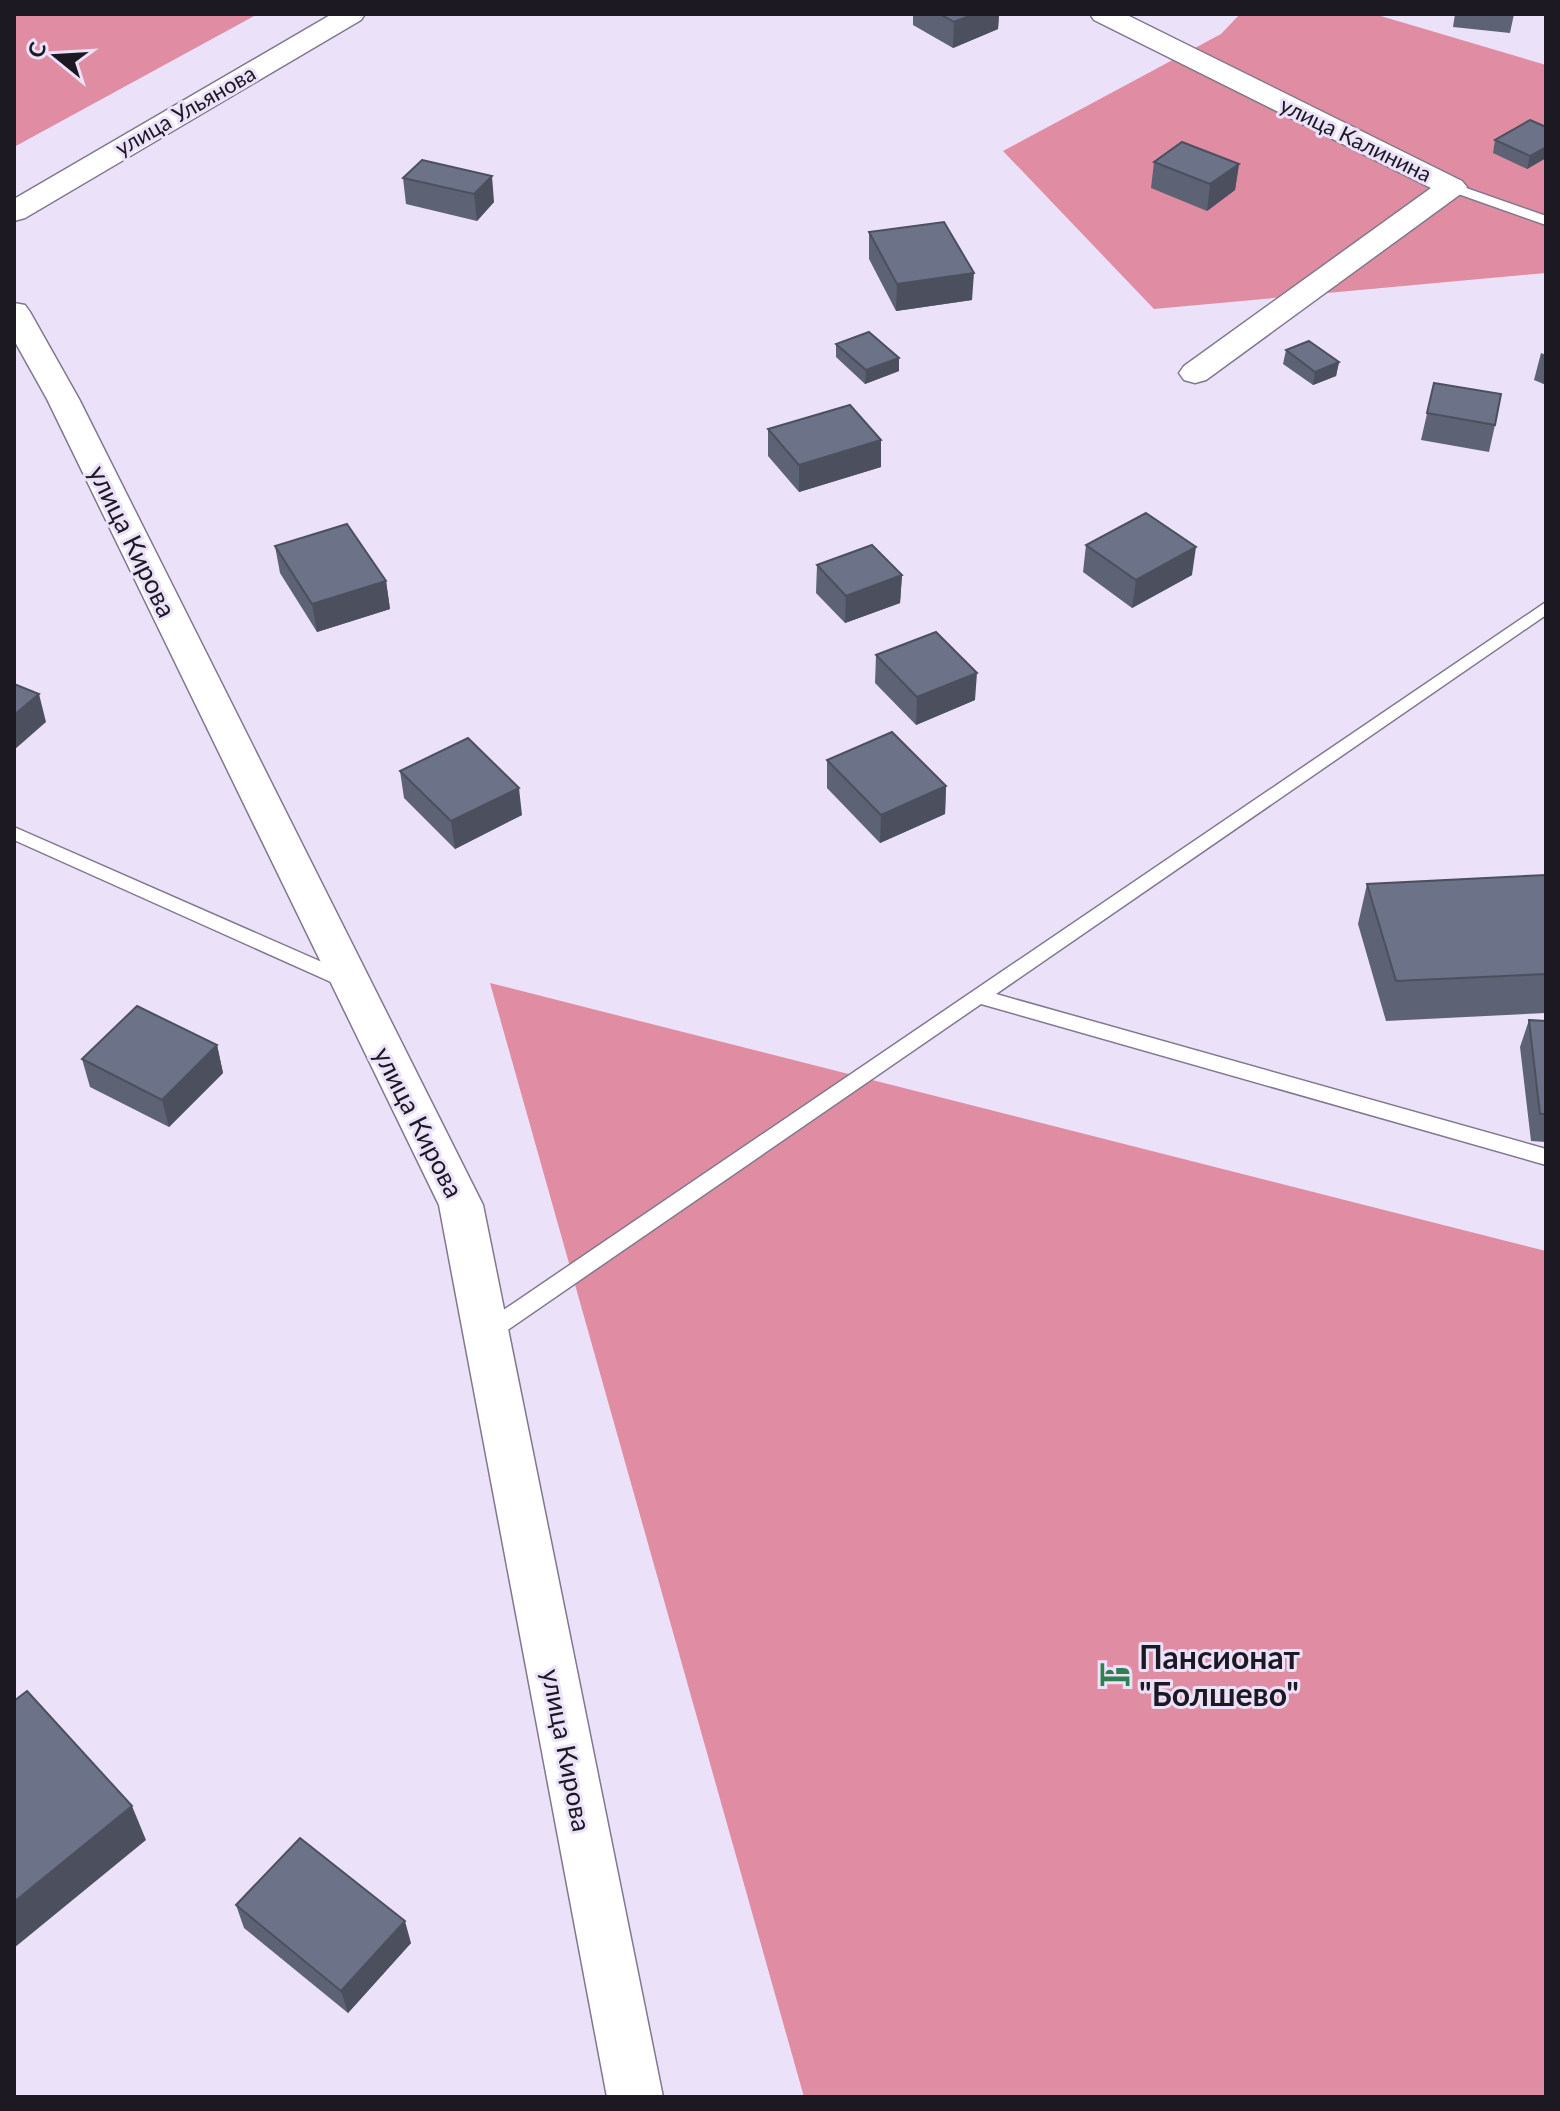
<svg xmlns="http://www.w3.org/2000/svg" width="1560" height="2111" font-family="Lato,sans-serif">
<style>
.forest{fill:#e08ca3}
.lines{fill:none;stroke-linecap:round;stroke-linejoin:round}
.lane-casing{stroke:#81788e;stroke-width:3}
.street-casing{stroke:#81788e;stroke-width:3}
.lane{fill:#fff;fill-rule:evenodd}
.street{fill:#fff;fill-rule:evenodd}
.wall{fill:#5d6274}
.shaded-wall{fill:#4c505e}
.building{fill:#6c7287;stroke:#4c505e;stroke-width:2}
.labels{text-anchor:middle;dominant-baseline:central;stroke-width:6;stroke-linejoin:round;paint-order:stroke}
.far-street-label{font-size:22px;fill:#1d1922;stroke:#ebe2fa}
.street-label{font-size:26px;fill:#1d1922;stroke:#ebe2fa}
.near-poi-label{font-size:32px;font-weight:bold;fill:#1d1922;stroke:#ebe2fa;text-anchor:start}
</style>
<rect width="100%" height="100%" fill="#ebe2fa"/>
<!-- forest -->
<path class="forest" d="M14,14H258L14,147Z
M1240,14H1374L1546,65V273L1154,309L1003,151L1221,34Z
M490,983L1546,1251V2097H804Z"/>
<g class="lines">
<!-- lane casing -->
<g class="lane-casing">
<path id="lane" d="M1452,183L1546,216V225L1447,190L1445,187Z
M1546,602V615L996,994L1546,1149V1165L981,1004L493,1340L485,1343L477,1340L474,1334L477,1328Z
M14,827L356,977L359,982L356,987H342L14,840Z"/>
</g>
<!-- street casing -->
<g class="street-casing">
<path id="street" d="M332,14H365L361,20L25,218L14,221V199Z
M1090,14H1125L1462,181L1467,187L1462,193L1206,380L1195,383L1184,380L1179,373L1184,366L1431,188L1094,20Z
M14,303L25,305L30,312L79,399L483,1205L663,2097H607L439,1205L47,399L14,340Z"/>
</g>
<!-- lane -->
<use href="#lane" class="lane"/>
<!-- street -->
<use href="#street" class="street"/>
</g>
<!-- wall -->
<path class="wall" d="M913,14H999L998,29L953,48L913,25Z
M1455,14H1514L1510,33L1453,27Z
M1546,127V158L1527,169L1493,153L1495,140Z
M422,160L494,202L477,221L406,204L403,178Z
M1154,162L1239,164L1235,190L1207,211L1151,188Z
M869,232L972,300L896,311L869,259Z
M836,344L899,371L865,384L836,357Z
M1286,350L1339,362L1336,376L1313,385L1283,364Z
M1541,353L1546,355V385L1534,380Z
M1434,383L1495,425L1489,452L1421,440Z
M768,429L881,440V467L799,492L768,456Z
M1086,545L1192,575L1132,608L1083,572Z
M275,546L386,581L390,609L317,632L280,573Z
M817,565L902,575L900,603L845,623L816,593Z
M876,655L975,700L916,725L875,683Z
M827,760L946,786L945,814L880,843L827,788Z
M400,771L522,815L455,849L404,798Z
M1546,875V1013L1386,1021L1358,924L1367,884Z
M1529,1020L1546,1021V1142L1531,1141L1520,1047Z
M217,1045L223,1073L169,1127L90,1087L82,1059Z
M236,1905L411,1943L348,2013L244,1928Z"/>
<!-- shaded-wall -->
<path class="shaded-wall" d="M974,14H999L998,29L953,48L954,22Z
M1546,147V158L1527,169L1530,156Z
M1239,164L1235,190L1207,211L1210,184Z
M492,176L494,202L477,221L474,194Z
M974,273L972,300L896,311L897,284Z
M899,358V371L865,384L866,370Z
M1339,362L1336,376L1313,385L1315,372Z
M881,440V467L799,492V465Z
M1196,547L1192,575L1132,608L1136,580Z
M902,575L900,603L845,623L846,596Z
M386,581L390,609L317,632L312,604Z
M977,673L975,700L916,725L917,697Z
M39,694L46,722L14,750V715Z
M946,786L945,814L880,843L881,815Z
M519,788L522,815L455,849L451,821Z
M217,1045L223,1073L169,1127L162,1100Z
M132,1806L146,1840L14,1948V1902Z
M405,1921L411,1943L348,2013L341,1991Z"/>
<!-- building -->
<path class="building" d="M940,14H974L954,22Z
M1530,120L1546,127V147L1530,156L1495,140Z
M1182,142L1239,164L1210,184L1154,162Z
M422,160L492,176L474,194L403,178Z
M944,222L974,273L897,284L869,232Z
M869,332L899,358L866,370L836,344Z
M1309,341L1339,362L1315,372L1286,350Z
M1434,383L1501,394L1495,425L1427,413Z
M850,405L881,440L799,465L768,429Z
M1146,513L1196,547L1136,580L1086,545Z
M347,524L386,581L312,604L275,546Z
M872,545L902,575L846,596L817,565Z
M936,632L977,673L917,697L876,655Z
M14,684L39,694L14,715Z
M892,732L946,786L881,815L827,760Z
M468,738L519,788L451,821L400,771Z
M1546,875V974L1396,981L1367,884Z
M137,1006L217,1045L162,1100L82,1059Z
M1529,1020L1546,1021V1114H1540Z
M27,1691L132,1806L14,1902V1701Z
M300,1838L405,1921L341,1991L236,1905Z"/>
<!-- icons -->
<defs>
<g id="hotel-bare" transform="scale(2.4)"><path d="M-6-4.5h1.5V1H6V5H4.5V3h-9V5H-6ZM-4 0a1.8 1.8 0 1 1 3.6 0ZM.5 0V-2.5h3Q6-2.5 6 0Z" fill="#2f8051" stroke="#ebe2fa" stroke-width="2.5" paint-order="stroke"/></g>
</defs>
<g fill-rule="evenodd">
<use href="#hotel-bare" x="1115" y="1674"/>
</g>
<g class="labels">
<!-- far-street labels -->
<g class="far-street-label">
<text transform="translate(185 110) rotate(-30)">улица Ульянова</text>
<text transform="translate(1356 139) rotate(26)">улица Калинина</text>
</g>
<!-- street labels -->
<g class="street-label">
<text transform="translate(133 541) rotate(64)">улица Кирова</text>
<text transform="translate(419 1122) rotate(63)">улица Кирова</text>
<text transform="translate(567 1750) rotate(79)">улица Кирова</text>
</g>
<!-- near-poi labels -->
<g class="near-poi-label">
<text x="1139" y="1656">Пансионат<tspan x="1139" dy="37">"Болшево"</tspan></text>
</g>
</g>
<!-- border -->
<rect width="1560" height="2111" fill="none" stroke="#1d1922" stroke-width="32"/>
<!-- north arrow -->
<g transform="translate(56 56) rotate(288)" stroke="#ebe2fa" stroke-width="6" paint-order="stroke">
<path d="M0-6L14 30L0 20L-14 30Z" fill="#1d1922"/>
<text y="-12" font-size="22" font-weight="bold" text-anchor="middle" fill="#1d1922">С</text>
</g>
</svg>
